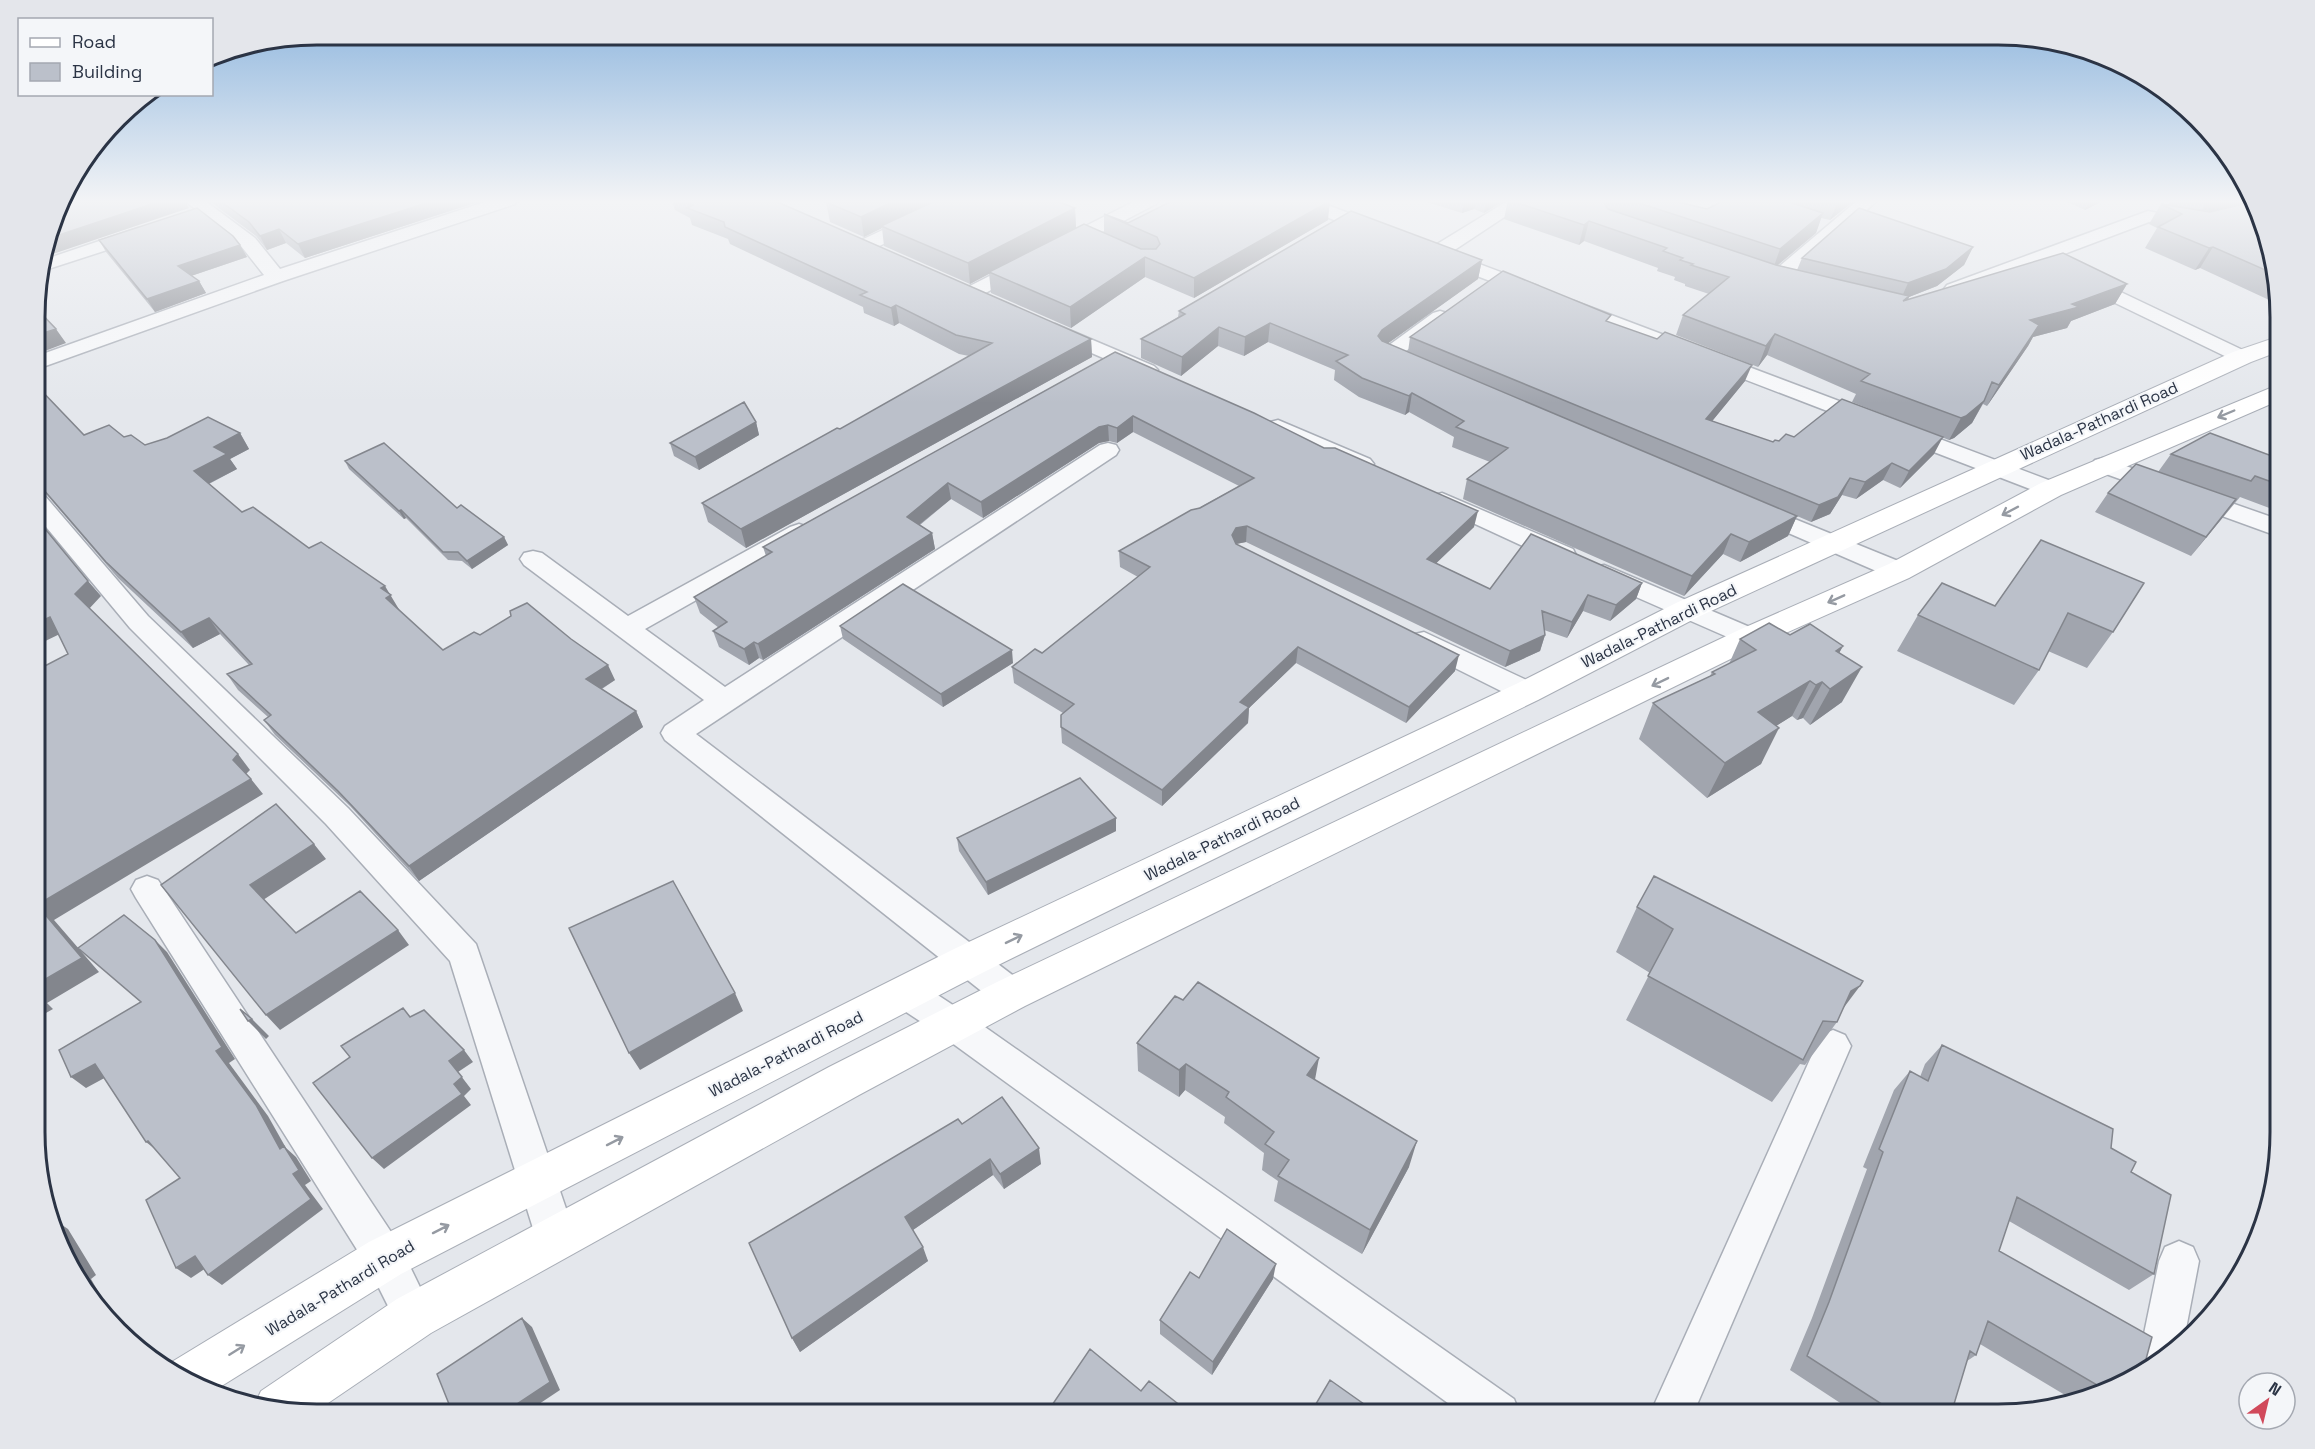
<svg xmlns="http://www.w3.org/2000/svg" width="2315" height="1449" font-family="'Space Grotesk',sans-serif">
<style>
.lines{fill:none;stroke-linecap:round;stroke-linejoin:round}
.street-casing{stroke:#a9aeb7;stroke-width:3}
.secondary-casing{stroke:#a9aeb7;stroke-width:2}
.street{fill:#f7f8fa;fill-rule:evenodd}
.secondary{fill:#fff;fill-rule:evenodd}
.wall{fill:#a1a5ae}
.shaded-wall{fill:#83868d}
.building{fill:#bbc0ca;stroke:#83868d;stroke-width:1.5}
.oneway{stroke:#959aa2}
.labels{text-anchor:middle;dominant-baseline:central;stroke-width:4.5;stroke-linejoin:round;paint-order:stroke}
.street-label{font-size:16px;fill:#2b3445;stroke:#f4f6f9}
.rim{fill:none;stroke:#2b3445;stroke-width:3}
</style>
<rect width="100%" height="100%" fill="#e4e7ec"/>
<g class="lines">
<!-- street casing -->
<g class="street-casing">
<path id="street" d="M184,200H204L255,238L280,269L491,200H518L515,204L283,281L37,369V356L264,275L241,246Z
M947,200H970L967,204L871,250H857L855,246L857,242Z
M1137,200H1159L1156,204L1068,250H1054L1052,246L1054,242Z
M1289,200H1314L1383,226L1386,230L1383,234H1371L1292,204Z
M1509,200H1530L1450,253L1538,286L1541,290L1538,294H1524L1438,261L1427,253L1429,249Z
M1858,200H1878L1783,283H1769L1766,279L1769,275Z
M2148,211L2197,221L2200,225L2197,229L2191,230L2149,222L1961,293H1947L1944,289L1947,285Z
M138,228L144,230L147,234L144,238L39,272L43,260Z
M1025,258L1032,260L1034,264L1032,268L978,297H964L961,293L964,289Z
M2085,275L2249,353L2252,357L2249,361L2242,363L2235,361L2078,285L2075,281L2078,277Z
M1574,301L2059,484L2063,489L2059,494L2051,496L2043,494L1567,311L1564,307L1567,303Z
M1440,311L1447,313L1450,317L1447,321L1395,359L1388,361L1381,359L1378,355L1381,351L1433,313Z
M1055,324L1154,366L1158,370L1154,374L1147,376L1140,374L1048,334L1045,330L1048,326Z
M1278,420L1370,459L1374,464L1370,469L1362,471L1354,469L1270,432L1267,427L1270,422Z
M1108,443L1116,445L1119,450L1116,455L696,734L1023,983L1028,994L1023,1005L1011,1009L999,1005L665,740L661,733L665,726L704,700L524,565L520,559L524,553L533,551L542,553L628,616L790,527L799,524L808,527L811,532L808,537L645,629L725,687L1100,445Z
M2103,458L2280,520V537L2095,470L2091,465L2095,460Z
M1442,493L1573,549L1576,555L1573,561L1564,563L1555,561L1434,505L1430,500L1434,495Z
M37,494L45,496L148,616L348,808L476,944L576,1238L570,1252L556,1258L542,1252L536,1238L450,961L326,824L130,628L37,516Z
M1758,504L1908,565L1912,571L1908,577L1899,579L1890,577L1749,516L1746,511L1749,506Z
M1604,565L1759,631L1763,637L1759,643L1750,646L1741,643L1595,579L1591,573L1595,567Z
M1424,632L1537,685L1541,692L1537,699L1527,702L1517,699L1415,648L1411,641L1415,634Z
M147,876L158,880L399,1244L434,1316L428,1330L414,1336L400,1330L371,1272L136,898L131,889L136,880Z
M906,978L918,982L965,1013L1514,1399L1520,1414H1463L941,1035L894,1004L889,993L894,982Z
M1833,1030L1845,1035L1851,1046L1693,1414H1650L1821,1035Z
M2179,1241L2193,1247L2199,1261L2185,1334L2145,1372L2139,1358L2159,1261L2165,1247Z"/>
</g>
<!-- secondary casing -->
<g class="secondary-casing">
<path id="secondary" d="M2280,336V351L2251,362L1698,617L1538,700L982,973L401,1274L212,1392L167,1370L170,1363L369,1242L954,949L1516,684L1676,603L2233,352Z
M2280,384V400L2061,495L1909,578L1761,644L1025,1006L859,1095L431,1333L312,1414L255,1404L261,1391L397,1299L829,1067L997,982L1739,630L1889,564L2041,483Z"/>
</g>
<!-- street -->
<use href="#street" class="street"/>
<!-- secondary -->
<use href="#secondary" class="secondary"/>
</g>
<!-- wall -->
<path class="wall" d="M208,200H484L305,258L286,243L267,250L256,236Z
M672,200H773L1091,339L1092,357L746,548L708,522L702,503L840,429L969,356L959,354L899,323L894,326L864,313L863,307L730,244L728,239L692,225L690,218L675,210Z
M1420,200H1505L1484,213L1474,209L1462,213Z
M1508,200H1670L1707,209L1725,200H1855L1830,220L1821,218L1816,233L1778,265L1797,270L1802,258L1973,247L1964,265L1937,286L1909,297L1908,300L2127,284L2115,304L2071,321L2067,328L2033,337L2028,346L1987,406L1983,404L1972,423L1954,438L1949,440L1852,402L1856,394L1767,355L1758,367L1676,335L1683,315L1709,294L1685,286V284L1674,280L1675,277L1657,271L1658,268L1584,241L1579,245L1504,219Z
M2063,200H2104L2085,210Z
M2171,200H2250L2280,299V305L2200,268L2195,270L2145,248L2157,228L2149,224L2161,204L2168,205Z
M826,202L1075,208L1076,228L1104,232V214L1128,223L1328,220L1194,298L1145,277L1071,328L991,293L989,273L970,284L884,246L882,228L864,237L830,222Z
M99,240L240,245L247,257L191,276L199,281L206,293L155,312L106,252Z
M1482,260L1478,279L1387,344L1408,352L1410,337L1609,322L1745,381L1712,421L1773,442L1794,437L1934,454L1900,488L1883,480L1856,499L1842,495L1830,514L1811,522L1797,516L1788,536L1740,562L1723,554L1684,596L1463,499L1467,479L1490,462L1452,447L1454,437L1409,412L1405,415L1359,397L1334,380L1335,370L1268,342L1244,356L1218,346L1181,376L1141,358V339L1178,317L1179,311Z
M1115,352L1474,527L1436,563L1490,589L1642,583L1636,599L1610,621L1583,611L1567,638L1544,630L1545,635L1540,651L1505,667L1246,542L1236,544L1455,671L1406,723L1296,663L1249,708L1248,723L1162,806L1062,743L1061,727L1063,713L1014,683L1012,667L1042,653L1138,577L1120,567L1119,551L1239,486L1133,432L1117,443L1109,441L1099,443L983,518L951,499L920,525L932,533L935,549L763,660L759,658L749,665L719,647L713,631L719,628L700,613L694,597L766,556L763,547Z
M37,386L84,435L124,437L145,445L240,433L249,449L230,459L237,469L209,484L242,512L309,548L399,611L443,650L480,635L615,680L602,689L636,711L643,727L419,881L350,806L275,735L264,720L268,717L238,690L227,674L249,665L220,634L193,648L118,578L47,495L37,492Z
M756,422L759,435L699,470L674,456L670,443Z
M2171,454L2280,459V512L2240,497L2191,556L2095,512L2108,493L2158,472Z
M345,461L457,508L504,537L508,545L472,569L462,561L448,560L406,518L404,519L349,469Z
M2041,540L2113,632L2087,668L2048,651L2039,670L2014,705L1897,651L1918,615L1995,606Z
M2280,564V574L2275,572Z
M840,626L1013,663L943,707L843,639Z
M1790,635L1843,646L1839,653L1842,702L1810,725L1803,718L1797,720L1792,716L1776,726L1761,764L1707,798L1639,739L1653,703L1710,676L1712,672L1729,664L1740,639Z
M1116,831L988,895L959,851L957,838Z
M1637,907L1843,1009L1837,1022L1805,1065L1800,1064L1772,1102L1626,1020L1650,973L1616,952Z
M1137,1043L1315,1080L1409,1167L1362,1254L1274,1201L1278,1181L1262,1170L1264,1153L1224,1123L1225,1117L1185,1090L1179,1097L1138,1071Z
M1942,1045L2111,1148L2131,1172L2154,1274L2129,1290L2009,1221L1999,1251L2140,1377L2070,1398L1980,1344L1976,1355L1967,1361L1951,1414H1857L1790,1370L1812,1318L1867,1169L1863,1167L1894,1090L1910,1071L1920,1077L1925,1064Z
M962,1124L1041,1164L1004,1189L993,1175L913,1230L928,1261L800,1352L792,1338Z
M1199,1278L1273,1279L1212,1375L1160,1334V1320Z"/>
<!-- shaded-wall -->
<path class="shaded-wall" d="M164,200H184L189,208L44,257L50,238Z
M436,200H484L305,258L298,244Z
M897,200H942L881,226L882,228L864,237L861,217Z
M1464,200H1476L1474,209L1462,213Z
M1486,200H1505L1484,213Z
M1839,200H1855L1830,220Z
M2091,200H2104L2085,210Z
M2208,200H2250L2251,205L2197,219Z
M1330,201L1328,220L1194,298V278Z
M1075,208L1076,228L970,284L968,263Z
M1823,213L1816,233L1773,269L1780,249Z
M1589,221L1584,241L1579,245L1584,225Z
M279,229L286,243L267,250L260,236Z
M240,245L247,257L185,278L178,266Z
M1973,247L1964,265L1937,286L1909,297L1900,317L1903,301H1900L1908,283Z
M2213,247L2200,268L2195,270L2209,248Z
M1145,257V277L1071,328L1070,307Z
M1482,260L1478,279L1380,349L1378,336L1382,330Z
M199,281L206,293L155,312L147,299Z
M2127,284L2115,304L2071,321L2067,328L2033,337L2028,346L1987,406L1999,385L2030,320Z
M896,305L899,323L894,326L891,308Z
M1270,323L1268,342L1244,356L1245,337Z
M1219,327L1218,346L1181,376L1182,357Z
M56,329L66,343L37,354V335Z
M1775,334L1767,355L1758,367L1766,346Z
M1091,339L1092,357L746,548L741,529Z
M1752,365L1745,381L1700,436L1706,419Z
M1412,393L1409,412L1405,415L1409,396Z
M1984,401L1972,423L1954,438L1949,440L1961,418Z
M1133,416V432L1117,443V428Z
M756,422L759,435L699,470L695,457Z
M1108,425L1109,441L1099,443L983,518L981,502L1099,427Z
M240,433L249,449L230,459L237,469L204,486L194,471L214,447Z
M1943,437L1934,454L1900,488L1909,471Z
M1892,463L1883,480L1856,499L1865,482Z
M1850,478L1842,495L1830,514L1811,522L1819,505Z
M948,483L951,499L910,532L907,517Z
M2236,499L2222,518L2191,556Z
M401,510L406,518L404,519L399,511Z
M1478,511L1474,527L1424,575L1427,559Z
M1797,516L1788,536L1740,562L1749,542Z
M1247,526L1246,542L1236,544L1232,535L1236,528Z
M932,533L935,549L763,660L758,644Z
M1731,534L1723,554L1684,596L1692,576Z
M504,537L508,545L472,569L467,561Z
M88,581L101,596L88,610L75,594Z
M1642,583L1636,599L1610,621L1616,605Z
M385,586L400,611L386,598L381,588Z
M1588,595L1583,611L1567,638L1572,622Z
M50,617L64,632L37,645V623Z
M209,618L220,634L193,648L181,632Z
M1545,635L1540,651L1505,667L1510,651Z
M754,642L759,658L749,665L744,649Z
M1843,646L1803,718L1797,720L1816,685L1836,651Z
M1298,647L1296,663L1249,708L1248,723L1162,806V790L1240,702Z
M1012,650L1013,663L943,707L941,694Z
M1459,655L1455,671L1406,723L1409,707Z
M608,665L615,680L593,694L586,679Z
M1862,667L1842,702L1810,725L1830,689Z
M1810,681L1792,716L1741,748L1758,712Z
M636,711L643,727L419,881L409,866Z
M1779,728L1761,764L1707,798L1725,763Z
M238,754L250,770L245,775L233,760Z
M251,779L263,794L54,920L99,972L47,1003L53,1009L37,1018V984L82,958L37,905Z
M1116,818V831L988,895L986,882Z
M314,844L326,859L263,900L250,885Z
M398,930L409,945L280,1030L266,1015Z
M155,940L167,952L235,1059L229,1063L268,1116L286,1148L296,1157L311,1181L305,1185L323,1209L222,1285L208,1275L293,1174L216,1051Z
M1860,986L1833,1022L1851,991Z
M735,993L743,1011L640,1070L629,1053Z
M252,1019L269,1036L266,1039L248,1021Z
M464,1050L473,1062L458,1072L471,1089L464,1096L471,1105L384,1169L372,1158L454,1084L449,1061Z
M1319,1058L1314,1085L1307,1075Z
M95,1064L110,1075L86,1088L71,1077Z
M1186,1064L1185,1090L1179,1097V1070Z
M148,1141L160,1153L146,1142Z
M1417,1141L1409,1167L1362,1254L1370,1230Z
M1039,1148L1041,1164L1004,1189L1000,1174Z
M990,1159L993,1175L910,1232L905,1217Z
M55,1216L59,1223L68,1229L96,1275L91,1279L117,1324L87,1294L78,1278Z
M923,1247L928,1261L800,1352L792,1338Z
M195,1256L209,1266L191,1278L176,1268Z
M1276,1264L1273,1279L1212,1375L1213,1362Z
M522,1318L532,1327L560,1390L524,1414H502Z"/>
<!-- building -->
<path class="building" d="M61,200H164L50,238Z
M219,200H436L298,244L279,229L260,236L249,222Z
M684,200H773L1091,339L741,529L702,503L837,428L840,429L992,343L956,335L896,305L891,308L860,295L867,292L725,227L724,222L687,208L693,205Z
M831,200H897L861,217L826,202Z
M937,200H1054L1075,208L968,263L881,226Z
M1174,200L1330,201L1194,278L1145,257L1070,307L989,272L1084,224L1141,249H1156L1160,244L1157,237L1104,214L1128,223Z
M1509,200H1606L1604,203L1608,209L1776,265L1909,296L1903,301L2063,253L2127,284L2072,304L2079,307L2030,320L2039,325L1999,385L1992,382L1984,401L1966,416L1961,418L1861,381L1870,374L1775,334L1766,346L1683,315L1729,277L1691,265L1693,264L1680,260L1683,258L1663,251L1667,248L1589,221L1584,225Z
M1630,200H1670L1707,209L1725,200H1783L1823,213L1780,249Z
M2251,202L2272,273L2213,247L2209,248L2158,227L2182,214L2161,204L2210,212Z
M197,208L233,236L240,245L178,266L199,281L147,299L99,240Z
M1859,208L1973,247L1946,269L1908,283L1802,258Z
M1351,211L1482,260L1382,330L1378,336L1382,341L1797,516L1749,542L1731,534L1692,576L1467,479L1508,448L1456,427L1464,421L1412,393L1409,396L1362,378L1336,361L1348,355L1270,323L1245,337L1219,327L1182,357L1141,339L1185,314L1179,311Z
M1503,271L1611,315L1606,321L1657,339L1665,332L1752,365L1706,419L1773,442L1775,440L1779,441L1786,434L1794,437L1842,399L1943,437L1909,471L1892,463L1865,482L1850,478L1838,497L1819,505L1410,337Z
M37,309L56,329L37,335Z
M1115,352L1254,413L1324,448H1335L1478,511L1427,559L1490,589L1531,534L1642,583L1616,605L1588,595L1572,622L1542,611L1545,635L1510,651L1247,526L1236,528L1232,535L1236,544L1459,655L1409,707L1298,647L1240,702L1249,707L1162,790L1061,727V715L1074,704L1012,667L1035,649L1042,653L1150,567L1119,551L1191,510L1200,508L1254,478L1133,416L1117,428L1108,425L1099,427L981,502L948,483L907,517L932,533L758,644L754,642L744,649L713,631L727,622L694,597L772,552L763,547Z
M37,386L84,435L109,425L124,437L131,435L145,445L167,438L208,417L240,433L214,447L227,454L194,471L242,512L253,507L309,548L321,542L385,586L381,588L391,595L386,598L443,650L474,632L480,635L511,616L510,611L527,603L571,639L608,665L586,679L636,711L409,866L338,791L264,720L271,715L227,674L252,664L209,618L181,632L106,562L37,482V471H38L37,469Z
M744,402L756,422L695,457L670,443Z
M2210,433L2280,459V485L2255,476L2251,481L2171,454Z
M384,443L457,508L461,505L504,537L467,561L458,552H443L401,510L399,511L345,461Z
M2136,464L2236,499L2206,537L2108,493Z
M37,519L88,581L75,594L238,754L233,760L251,779L37,905L82,958L37,984V953L41,950L37,943V670L68,654L50,617L37,623Z
M2041,540L2144,583L2113,632L2068,613L2039,670L1918,615L1942,583L1995,606Z
M903,584L1012,650L941,694L840,626Z
M1769,623L1790,635L1810,624L1843,646L1836,651L1862,667L1830,689L1822,682L1816,685L1810,681L1758,712L1779,728L1725,763L1653,703L1715,674L1712,672L1756,650L1740,639Z
M1080,778L1116,818L986,882L957,838Z
M276,804L314,844L250,885L296,933L360,891L398,930L266,1015L161,885Z
M1654,876L1863,981L1860,986L1851,991L1837,1022L1823,1021L1803,1060L1648,976L1673,929L1637,907Z
M673,881L735,993L629,1053L569,928Z
M124,915L155,940L222,1047L216,1051L256,1105L280,1149L284,1146L299,1170L293,1174L311,1199L208,1275L195,1256L176,1268L146,1200L180,1178L148,1141L146,1142L95,1064L71,1077L59,1050L141,1002L78,948Z
M1198,982L1319,1058L1307,1075L1417,1141L1370,1230L1278,1176L1289,1160L1265,1144L1274,1132L1226,1097L1229,1092L1186,1064L1179,1070L1137,1043L1175,996L1183,1000Z
M403,1008L410,1017L424,1010L464,1050L449,1061L462,1077L454,1084L462,1094L372,1158L313,1083L350,1057L341,1046Z
M240,1009L252,1019L248,1021Z
M1942,1045L2113,1129L2111,1148L2136,1162L2131,1172L2171,1195L2154,1274L2017,1197L1999,1251L2152,1337L2142,1374L2140,1377L2102,1388L1988,1321L1976,1355L1970,1351L1951,1414H1897L1807,1356L1829,1302L1883,1152L1879,1149L1910,1071L1928,1081Z
M1002,1097L1039,1148L1000,1174L990,1159L905,1217L923,1247L792,1338L749,1243L958,1119L962,1124Z
M1227,1229L1276,1264L1213,1362L1160,1320L1190,1272L1199,1278Z
M65,1244L77,1263L73,1266Z
M78,1278L87,1294L82,1289Z
M522,1318L550,1382L502,1414H453L437,1374Z
M1090,1349L1141,1391L1149,1381L1191,1414H1046Z
M1330,1380L1378,1414H1310Z"/>
<!-- one-way arrows -->
<defs><path id="oneway-shaft" d="M-6 0H5M1.5-3L5.5 0L1.5 3" fill="none" stroke-width="1.6" stroke-linecap="round" stroke-linejoin="round" transform="scale(1.5)"/></defs>
<g class="oneway">
<use href="#oneway-shaft" transform="translate(2226 414) rotate(157)"/>
<use href="#oneway-shaft" transform="translate(2010 511) rotate(152)"/>
<use href="#oneway-shaft" transform="translate(1836 599) rotate(156)"/>
<use href="#oneway-shaft" transform="translate(1660 682) rotate(154)"/>
<use href="#oneway-shaft" transform="translate(1014 939) rotate(-26)"/>
<use href="#oneway-shaft" transform="translate(615 1141) rotate(-27)"/>
<use href="#oneway-shaft" transform="translate(441 1229) rotate(-27)"/>
<use href="#oneway-shaft" transform="translate(237 1350) rotate(-32)"/>
</g>
<!-- sky -->
<linearGradient id="sky" x2="0" y2="1"><stop stop-color="#8bb4dd"/><stop offset="0.5" stop-color="#f3f4f6"/><stop offset="1" stop-color="#f3f4f6" stop-opacity="0"/></linearGradient>
<rect width="2315" height="403" fill="url(#sky)"/>
<g class="labels">
<!-- street labels -->
<g class="street-label">
<text transform="translate(2099 421) rotate(-24)">Wadala-Pathardi Road</text>
<text transform="translate(1659 626) rotate(-26)">Wadala-Pathardi Road</text>
<text transform="translate(1222 839) rotate(-26)">Wadala-Pathardi Road</text>
<text transform="translate(786 1054) rotate(-27)">Wadala-Pathardi Road</text>
<text transform="translate(340 1288) rotate(-31)">Wadala-Pathardi Road</text>
</g>
</g>
<!-- crop -->
<path d="M0 0H2315V1449H0ZM317 45H1998A272 272 0 0 1 2270 317V1132A272 272 0 0 1 1998 1404H317A272 272 0 0 1 45 1132V317A272 272 0 0 1 317 45Z" fill="#e4e6eb" fill-rule="evenodd"/>
<path class="rim" d="M317 45H1998A272 272 0 0 1 2270 317V1132A272 272 0 0 1 1998 1404H317A272 272 0 0 1 45 1132V317A272 272 0 0 1 317 45Z"/>
<!-- legend -->
<rect x="18" y="18" width="195" height="78" fill="#f4f6f9" stroke="#a4a8b1" stroke-width="1.5"/>
<rect x="30" y="38" width="30" height="9" fill="#ffffff" stroke="#a4a8b1" stroke-width="1.5"/>
<text x="72" y="48" font-size="18" fill="#2b3445">Road</text>
<rect x="30" y="63" width="30" height="18" fill="#bbc0ca" stroke="#a4a8b1" stroke-width="1.5"/>
<text x="72" y="78" font-size="18" fill="#2b3445">Building</text>
<!-- north arrow -->
<g transform="translate(2267 1401) rotate(34)"><circle r="28" fill="#f4f6f9" stroke="#a4a8b1" stroke-width="1.5"/>
<path d="M0-4.5L10 22L0 15L-10 22Z" fill="#d1495b"/>
<text y="-9" font-size="16" font-weight="bold" text-anchor="middle" fill="#2b3445">N</text>
</g>
</svg>
